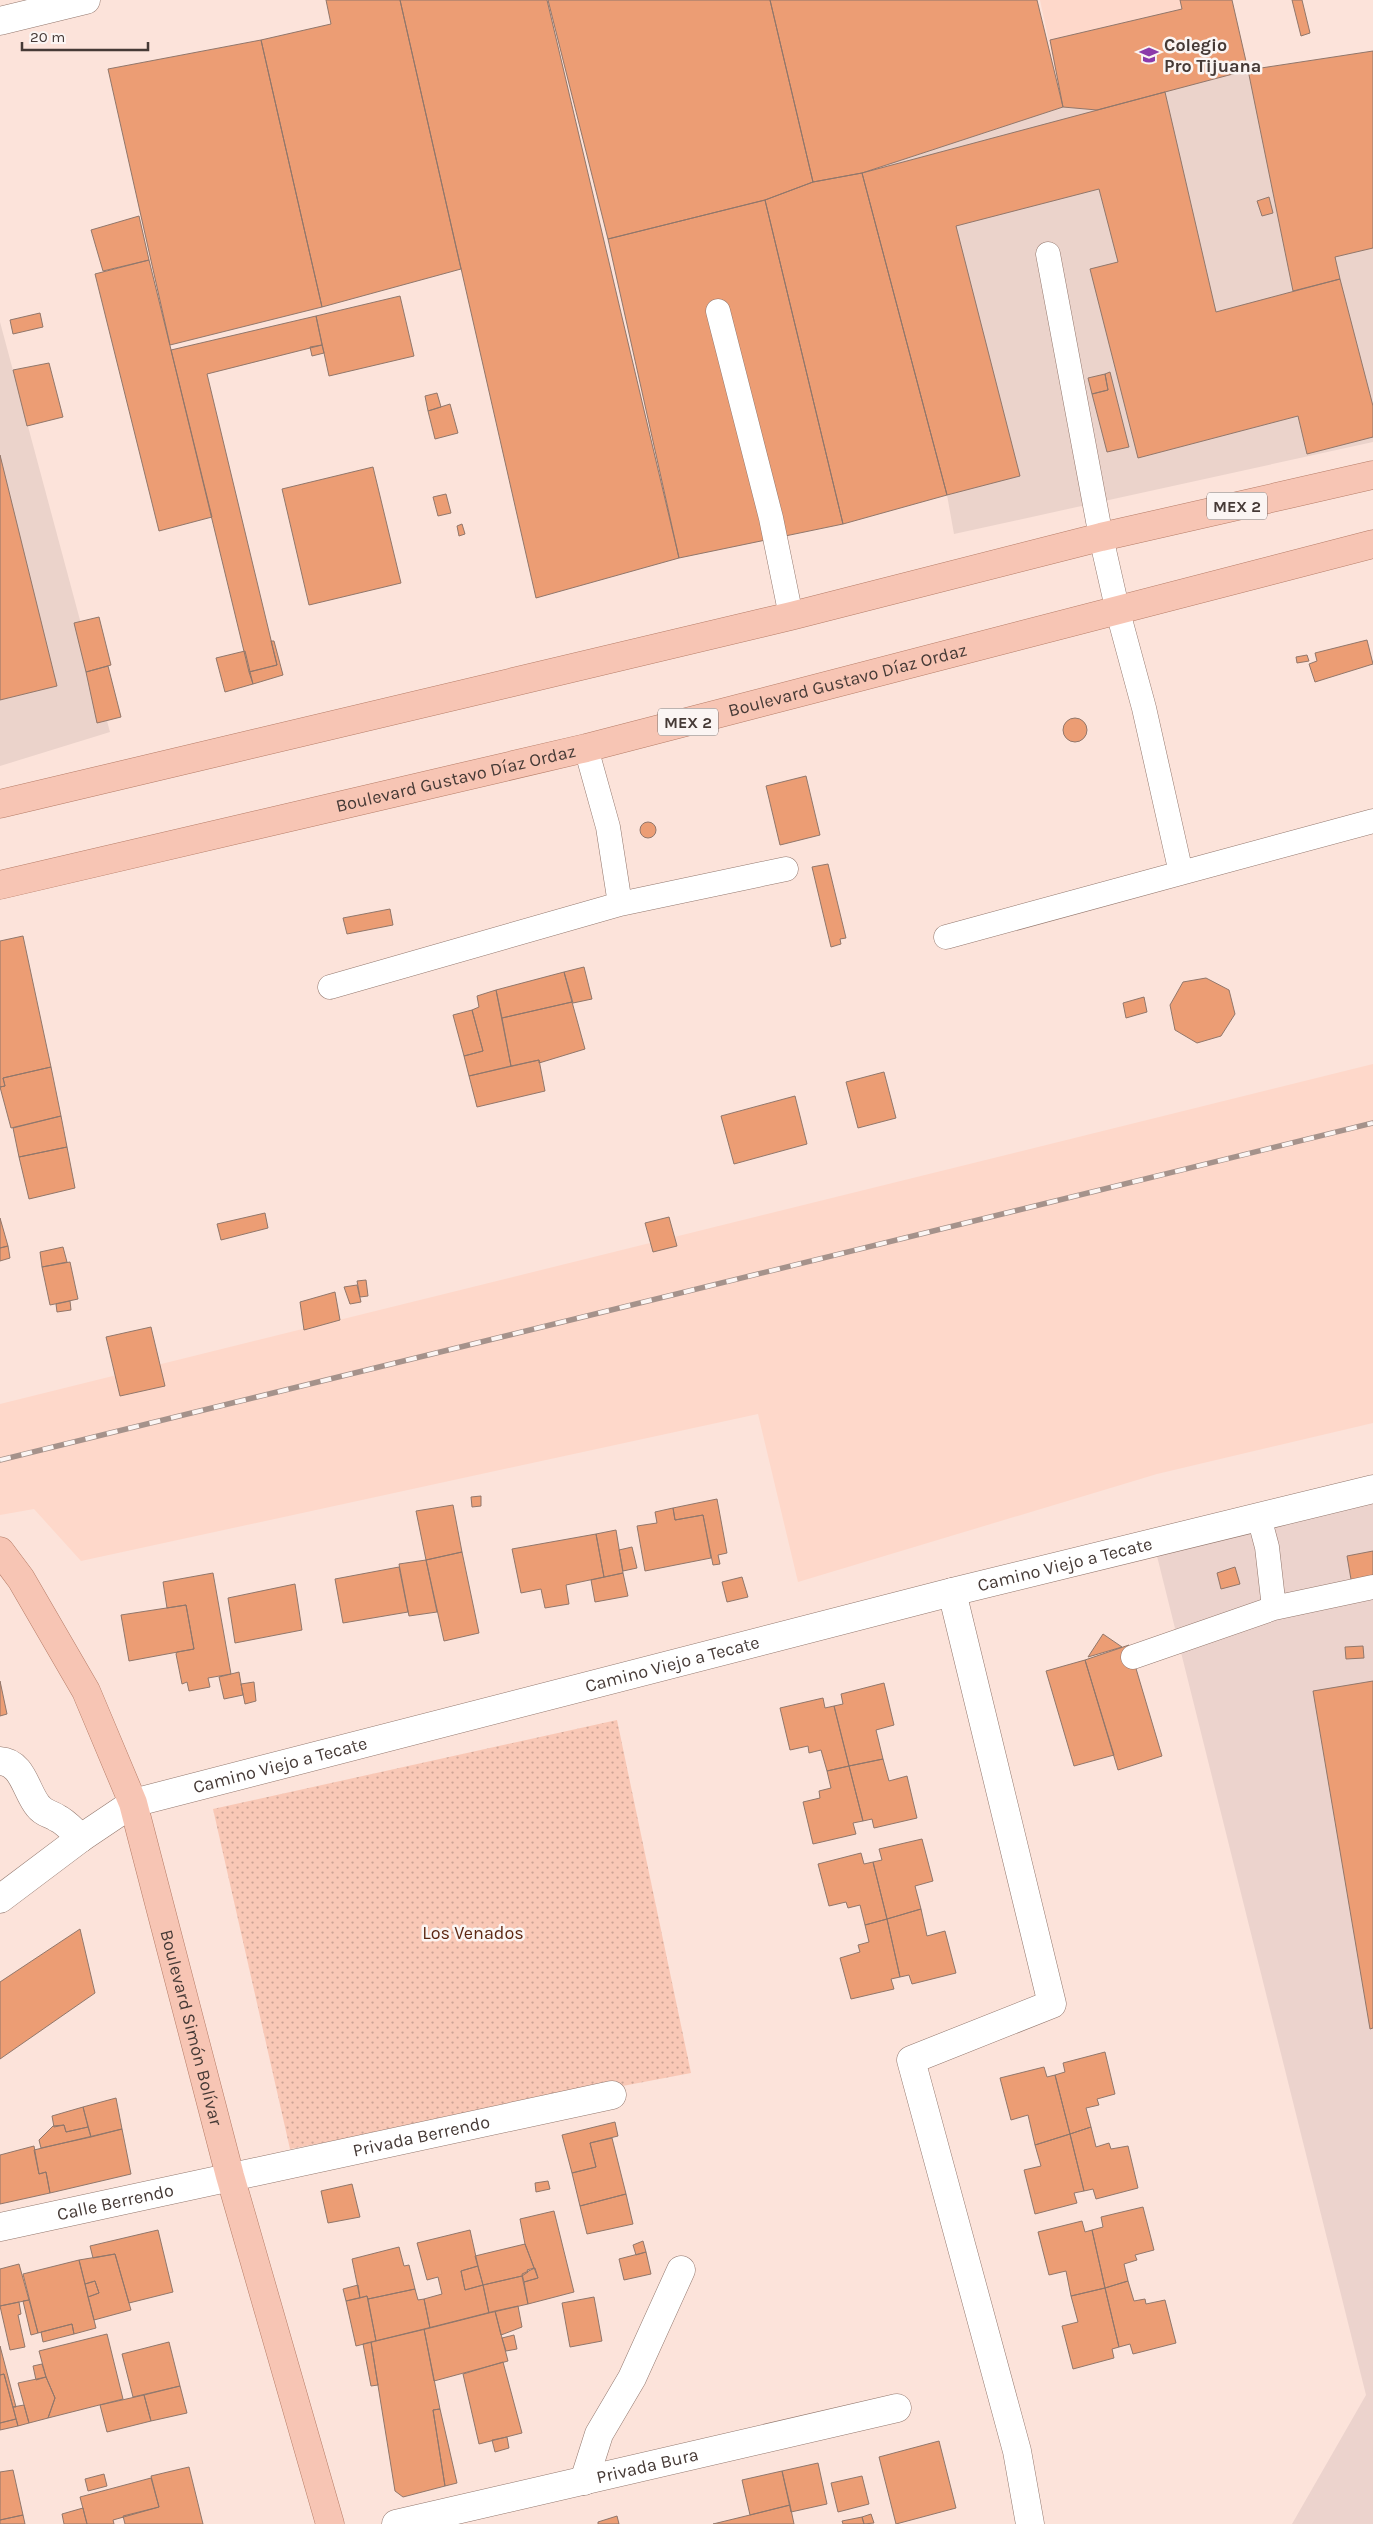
<svg xmlns="http://www.w3.org/2000/svg" width="1373" height="2524" font-family="Karla,sans-serif">
<style>
.commercial{fill:#ebd3cb}
.industrial{fill:#ecd3cd}
.built{fill:#fed8ca}
.park{fill:url(#park-dots)}
.building{fill:#ec9d74;stroke:#91776b}
.lines{fill:none;stroke-linecap:round;stroke-linejoin:round}
.service-casing{stroke:#92776d;stroke-width:25}
.minor-casing{stroke:#92776d;stroke-width:29}
.primary-casing{stroke:#b57c67;stroke-width:29}
.service{stroke:#fff;stroke-width:24}
.minor{stroke:#fff;stroke-width:28}
.primary{stroke:#f7c5b4;stroke-width:28}
.rail-casing{stroke:#a5928b;stroke-width:5.5}
.rail{stroke:#fbf5f3;stroke-width:4;stroke-dasharray:11;stroke-linecap:butt}
.labels{text-anchor:middle;dominant-baseline:central;stroke-width:5;stroke-linejoin:round;paint-order:stroke}
.shield{fill:#fbf5f3;stroke:#7c726f;stroke-width:1}
.shield-label{font-size:16px;font-weight:bold;fill:#463a36}
.poi-label{font-size:18px;font-weight:bold;fill:#463a36;stroke:#fbf5f3;text-anchor:start}
.street-label{font-size:18px;fill:#463a36;stroke:#fbf5f3}
.park-label{font-size:18px;fill:#5c2712;stroke:#fbf5f3}
</style>
<defs>
<pattern id="park-dots" width="8" height="8" patternUnits="userSpaceOnUse" patternTransform="scale(1.25)"><rect width="8" height="8" fill="#f9c8b6"/><path d="M2 2h.1M6 6h.1" fill="none" stroke="#cba395" stroke-width="1.8" stroke-linecap="round"/></pattern>
</defs>
<rect width="100%" height="100%" fill="#fce3da"/>
<!-- commercial -->
<path class="commercial" d="M1373,51V442L954,534L947,495L862,173L1063,107L1248,70Z
M0,322L110,732L0,766Z"/>
<!-- industrial -->
<path class="industrial" d="M1373,1490V2524H1292L1366,2395L1154,1544Z"/>
<!-- built -->
<path class="built" d="M1040,0H1232L1248,70L1097,110L1063,107Z
M1373,1064V1423L1157,1474L798,1582L758,1414L81,1561L34,1509L0,1515V1404Z"/>
<!-- park -->
<path class="park" d="M617,1720L691,2073L290,2149L213,1809Z"/>
<!-- building -->
<path class="building" d="M326,0H400L461,269L322,307L261,40L331,24Z
M400,0H547L679,558L536,598Z
M548,0H770L813,182L765,200L608,239Z
M770,0H1037L1063,107L862,173L813,182Z
M1180,0H1232L1248,70L1097,110L1063,107L1050,40L1182,9Z
M1292,0H1302L1310,33L1301,36Z
M261,40L322,307L170,345L108,69Z
M1373,51V248L1335,257L1340,279L1293,291L1248,70Z
M1165,92L1216,312L1340,279L1373,406V437L1307,454L1298,416L1138,458L1090,269L1118,262L1099,189L956,226L1020,476L947,495L862,173Z
M862,173L947,495L843,524L765,200L813,182Z
M1269,197L1273,213L1262,216L1257,201Z
M765,200L843,524L679,558L608,239Z
M139,216L149,260L103,271L91,230Z
M149,260L212,517L159,531L95,274Z
M400,296L414,356L329,376L316,316Z
M40,313L43,327L13,334L10,320Z
M316,316L322,345L207,374L277,665L249,672L171,350Z
M322,345L324,353L312,356L310,347Z
M49,363L63,417L27,426L13,370Z
M1110,372L1129,447L1107,452L1092,394L1108,390L1105,374Z
M1105,374L1108,390L1092,394L1088,378Z
M437,393L441,407L428,411L425,396Z
M450,404L458,433L435,439L428,411Z
M0,455L57,686L0,700Z
M373,467L401,583L309,605L282,489Z
M446,494L451,513L438,516L433,497Z
M462,524L465,534L459,536L457,526Z
M99,617L111,665L86,672L74,623Z
M1367,640L1373,664L1315,682L1309,664L1317,661L1315,653Z
M271,641H274L283,675L253,684L249,672L277,665Z
M245,651L253,684L225,692L216,658Z
M1307,655L1309,661L1297,663L1296,657Z
M108,666L121,717L97,723L86,672Z
M1063 730a12 12 0 1 1 24 0a12 12 0 1 1-24 0Z
M806,776L820,835L780,845L766,786Z
M640 830a8 8 0 1 1 16 0a8 8 0 1 1-16 0Z
M828,864L846,938L840,939L841,944L831,947L812,867Z
M390,909L393,925L347,934L343,918Z
M23,936L51,1067L3,1078L5,1086L0,1087V941Z
M584,967L592,999L573,1003L564,972Z
M564,972L572,1002L502,1018L496,990Z
M1206,978L1229,990L1235,1014L1221,1036L1197,1043L1175,1030L1170,1005L1183,982Z
M496,990L511,1066L469,1076L464,1056L483,1051L472,1010L479,1007L477,996Z
M1144,997L1147,1012L1126,1018L1123,1003Z
M572,1002L585,1049L539,1063V1060L511,1066L502,1018Z
M472,1010L483,1051L464,1056L453,1015Z
M539,1060L545,1091L477,1107L469,1076Z
M51,1067L61,1116L11,1128L0,1087L5,1086L3,1078Z
M884,1072L896,1118L858,1128L846,1082Z
M795,1096L807,1144L734,1164L721,1116Z
M61,1116L67,1147L19,1157L13,1128Z
M67,1147L75,1188L29,1199L19,1157Z
M265,1213L268,1228L221,1240L217,1224Z
M669,1217L677,1246L653,1252L645,1223Z
M0,1218L8,1246L0,1248Z
M8,1246L10,1258L0,1261V1248Z
M63,1247L67,1262L42,1267L40,1252Z
M70,1262L78,1299L50,1305L42,1267Z
M366,1280L368,1296L360,1297L357,1281Z
M357,1285L361,1302L350,1304L344,1287Z
M335,1292L340,1320L304,1330L300,1302Z
M70,1301L71,1310L57,1312L56,1304Z
M151,1327L165,1386L120,1396L106,1337Z
M481,1496V1506L472,1507L471,1497Z
M717,1499L727,1553L718,1555L720,1564L713,1565L703,1515L675,1520L673,1508Z
M453,1505L462,1552L426,1560L416,1511Z
M673,1508L675,1520L703,1515L711,1558L645,1571L637,1526L657,1523L655,1512Z
M616,1530L623,1573L604,1577L596,1534Z
M596,1534L604,1577L566,1585L569,1604L545,1608L541,1589L521,1593L512,1549Z
M632,1547L637,1568L623,1571L619,1550Z
M1373,1551V1588L1353,1591L1347,1556Z
M462,1552L479,1633L444,1641L426,1560Z
M426,1560L437,1612L409,1616L399,1564Z
M399,1567L408,1612L343,1623L335,1579Z
M1235,1567L1240,1584L1221,1589L1217,1573Z
M213,1573L231,1674L208,1678L210,1687L189,1691L187,1682L182,1684L176,1654L177,1652L194,1649L186,1605L167,1608L163,1582Z
M623,1573L628,1596L595,1602L591,1580Z
M742,1577L748,1597L727,1602L722,1582Z
M295,1584L302,1630L235,1643L228,1598Z
M186,1605L194,1649L129,1661L121,1615Z
M1103,1634L1122,1647L1088,1657Z
M1129,1645L1162,1756L1118,1770L1085,1660Z
M1363,1646L1364,1658L1346,1659L1345,1647Z
M1085,1660L1114,1755L1074,1766L1046,1671Z
M239,1672L243,1695L224,1699L219,1677Z
M0,1681L7,1714L0,1716Z
M1373,1681V2028L1370,2029L1313,1691Z
M254,1682L256,1701L245,1704L241,1684Z
M884,1683L894,1725L876,1730L883,1759L849,1766L834,1706L843,1704L841,1694Z
M823,1698L825,1708L834,1706L849,1766L827,1771L821,1750L809,1753L808,1746L790,1750L780,1708Z
M883,1759L889,1781L907,1776L917,1818L874,1828L872,1819L863,1821L849,1766Z
M849,1766L863,1821L853,1823L856,1834L813,1844L803,1802L820,1798L819,1791L831,1788L827,1771Z
M922,1839L933,1881L915,1886L921,1909L887,1919L873,1862L882,1860L879,1849Z
M861,1853L864,1864L873,1862L887,1919L865,1925L860,1905L848,1908L846,1902L829,1906L818,1864Z
M921,1909L927,1936L945,1931L956,1973L912,1984L909,1975L900,1977L887,1919Z
M887,1919L900,1977L891,1979L894,1989L851,1999L840,1958L860,1952L858,1945L869,1942L865,1925Z
M80,1929L95,1993L0,2059V1982Z
M1105,2052L1115,2094L1097,2099L1099,2105L1086,2108L1091,2127L1070,2134L1055,2075L1065,2072L1063,2063Z
M1044,2067L1047,2077L1055,2075L1070,2134L1035,2145L1028,2115L1011,2120L1000,2078Z
M116,2098L122,2129L91,2137L83,2107Z
M83,2107L88,2127L66,2132L64,2125L54,2127L52,2116Z
M615,2122L618,2136L590,2143L596,2167L572,2173L562,2135Z
M64,2125L66,2132L88,2127L91,2137L41,2148L39,2140L53,2126Z
M1091,2127L1096,2147L1109,2143L1111,2149L1128,2146L1138,2188L1096,2199L1093,2189L1084,2191L1070,2134Z
M122,2129L131,2174L50,2193L46,2172L39,2174L34,2150Z
M1070,2134L1084,2191L1074,2193L1077,2203L1035,2214L1024,2170L1041,2166L1035,2145Z
M612,2138L626,2194L580,2206L572,2173L596,2167L590,2143Z
M34,2146L39,2174L46,2172L50,2193L0,2204V2155Z
M548,2181L550,2189L536,2192L535,2183Z
M352,2184L360,2217L328,2223L321,2191Z
M626,2194L633,2224L587,2234L580,2206Z
M1143,2207L1154,2250L1135,2255L1137,2260L1124,2264L1128,2281L1105,2288L1092,2230L1103,2227L1101,2217Z
M554,2211L574,2292L528,2304L524,2282L538,2278L525,2244L520,2219Z
M1082,2221L1085,2232L1092,2230L1105,2288L1071,2296L1066,2271L1049,2275L1038,2232Z
M158,2230L173,2292L129,2303L115,2254L93,2258L90,2246Z
M470,2230L478,2266L461,2271L465,2290L483,2285L489,2313L430,2328L424,2299L442,2294L438,2277L427,2280L417,2243Z
M643,2241L646,2252L636,2255L633,2245Z
M525,2244L534,2268L527,2270L528,2272L522,2276L483,2285L475,2256Z
M399,2247L404,2266L409,2265L415,2289L368,2299L367,2296L360,2298L352,2259Z
M646,2252L651,2274L624,2280L619,2259Z
M115,2254L131,2310L94,2320L88,2297L99,2293L95,2281L85,2284L79,2260Z
M79,2260L96,2328L74,2334L72,2324L38,2333L23,2274Z
M19,2264L29,2300L0,2306V2269Z
M478,2266L483,2285L465,2290L461,2271Z
M535,2268L538,2278L524,2282L522,2274Z
M522,2276L528,2304L489,2313L483,2285Z
M95,2281L99,2293L88,2297L85,2284Z
M1128,2281L1134,2301L1145,2299L1146,2304L1165,2300L1176,2343L1133,2354L1130,2344L1119,2347L1105,2288Z
M358,2285L360,2298L346,2301L343,2289Z
M1105,2288L1119,2347L1112,2349L1114,2358L1073,2369L1062,2326L1078,2322L1071,2296Z
M415,2289L418,2300L424,2299L430,2328L376,2341L368,2299Z
M367,2296L376,2341L356,2346L346,2301Z
M594,2297L602,2341L570,2347L562,2303Z
M29,2300L38,2333L31,2335L23,2301Z
M19,2302L21,2314L18,2315L25,2347L10,2350L0,2306Z
M518,2306L522,2327L501,2335L495,2311Z
M495,2311L508,2361L434,2381L424,2329Z
M72,2324L74,2334L43,2342L41,2332Z
M424,2329L440,2409L433,2410L445,2486L403,2497L395,2491L371,2342Z
M107,2334L123,2399L48,2418L55,2398L46,2377L39,2351Z
M514,2335L517,2349L506,2351L502,2338Z
M169,2342L180,2386L133,2397L122,2354Z
M371,2342L378,2385L371,2386L363,2344Z
M0,2346L16,2407H13L4,2374L0,2375Z
M503,2362L522,2433L479,2444L463,2374Z
M42,2364L46,2377L36,2380L33,2366Z
M4,2374L16,2419L0,2423V2375Z
M46,2377L55,2398L48,2418L29,2423L18,2383Z
M180,2386L187,2413L151,2421L144,2395Z
M144,2395L151,2421L107,2432L100,2405Z
M24,2405L29,2423L18,2426L13,2407Z
M440,2409L457,2483L445,2486L433,2410Z
M16,2419L18,2426L0,2430V2423Z
M507,2437L509,2448L495,2452L492,2440Z
M939,2441L956,2508L896,2524L879,2457Z
M818,2463L827,2504L791,2512L782,2471Z
M189,2467L203,2524H125L123,2516L159,2507L151,2476Z
M13,2470L23,2515L0,2520V2472Z
M782,2471L790,2505L750,2515L742,2480Z
M104,2474L107,2486L88,2491L85,2479Z
M862,2476L869,2504L838,2512L831,2483Z
M151,2478L159,2507L113,2520L114,2524H87L80,2497Z
M790,2505L794,2524H713L750,2515Z
M83,2508L87,2524H64L62,2514Z
M871,2514L874,2523L864,2524L862,2517Z
M23,2515L25,2524H0V2520Z
M617,2516L619,2524H598V2522Z
M862,2517L864,2524H843L842,2521Z"/>
<g class="lines">
<!-- service casing -->
<g class="service-casing">
<path id="service" d="M718,311L771,518L791,616
M586,748L608,827L620,904L786,869
M1181,873L1373,821
M946,937L1181,873L1144,708L1118,612L1101,537L1048,254
M330,987L620,904
M1274,1608L1373,1587
M1133,1657L1274,1608L1267,1547L1259,1517"/>
</g>
<!-- minor casing -->
<g class="minor-casing">
<g id="minor">
<path d="M0,21L86,0"/>
<path d="M952,1592L1052,2004L911,2060L1017,2451L1030,2524"/>
<path d="M0,1761C23,1762 26,1792 38,1806C44,1814 50,1813 57,1818C66,1822 74,1832 81,1838"/>
<path id="s1" d="M0,1899L81,1838L133,1803L952,1592L1373,1489"/>
<path id="s2" d="M0,2227L612,2095"/>
<path d="M584,2481L599,2434L632,2378L681,2270"/>
<path id="s3" d="M396,2524L897,2408"/>
</g>
</g>
<!-- primary casing -->
<g class="primary-casing">
<g id="primary">
<path d="M0,804L791,616L1101,537L1373,475"/>
<path id="s4" d="M0,885L586,748L1373,544"/>
<path id="s5" d="M0,1551L21,1579L86,1691L133,1803L230,2176L330,2524"/>
</g>
</g>
<!-- service -->
<use href="#service" class="service"/>
<!-- minor -->
<use href="#minor" class="minor"/>
<!-- primary -->
<use href="#primary" class="primary"/>
<!-- rail casing -->
<g class="rail-casing">
<path id="rail" d="M0,1460L1373,1123"/>
</g>
<!-- rail -->
<use href="#rail" class="rail"/>
</g>
<!-- icons -->
<defs>
<g id="school-bare" transform="scale(1.5)"><path d="M0-5L7-2L0 1L-7-2ZM-4 1L0 2.5L4 1V4Q0 6-4 4Z" fill="#8c3baa" stroke="#fbf5f3" stroke-width="2.5" paint-order="stroke"/></g>
</defs>
<g fill-rule="evenodd">
<use href="#school-bare" x="1149" y="55"/>
</g>
<g class="labels">
<!-- shield labels -->
<g class="shield">
<rect x="1207" y="492.5" width="60" height="27" rx="4"/>
<rect x="658" y="708.5" width="60" height="27" rx="4"/>
</g>
<g class="shield-label">
<text x="1237" y="506">MEX 2</text>
<text x="688" y="722">MEX 2</text>
</g>
<!-- poi labels -->
<g class="poi-label">
<text x="1164" y="45">Colegio<tspan x="1164" dy="21">Pro Tijuana</tspan></text>
</g>
<!-- street labels -->
<g class="street-label">
<text stroke="none"><textPath href="#s4" startOffset="872">Boulevard Gustavo Díaz Ordaz</textPath></text>
<text stroke="none"><textPath href="#s4" startOffset="468">Boulevard Gustavo Díaz Ordaz</textPath></text>
<text stroke="none"><textPath href="#s1" startOffset="1126">Camino Viejo a Tecate</textPath></text>
<text stroke="none"><textPath href="#s1" startOffset="721">Camino Viejo a Tecate</textPath></text>
<text stroke="none"><textPath href="#s1" startOffset="316">Camino Viejo a Tecate</textPath></text>
<text stroke="none"><textPath href="#s5" startOffset="518">Boulevard Simón Bolívar</textPath></text>
<text stroke="none"><textPath href="#s2" startOffset="431">Privada Berrendo</textPath></text>
<text stroke="none"><textPath href="#s2" startOffset="118">Calle Berrendo</textPath></text>
<text stroke="none"><textPath href="#s3" startOffset="258">Privada Bura</textPath></text>
</g>
<!-- park labels -->
<g class="park-label">
<text x="473" y="1933">Los Venados</text>
</g>
</g>
<!-- scale -->
<path d="M22 42v8h126v-8" fill="none" stroke="#463a36" stroke-width="2.5"/>
<text x="30" y="42" font-size="15" fill="#463a36" stroke="#fbf5f3" stroke-width="4" paint-order="stroke">20 m</text>
</svg>
